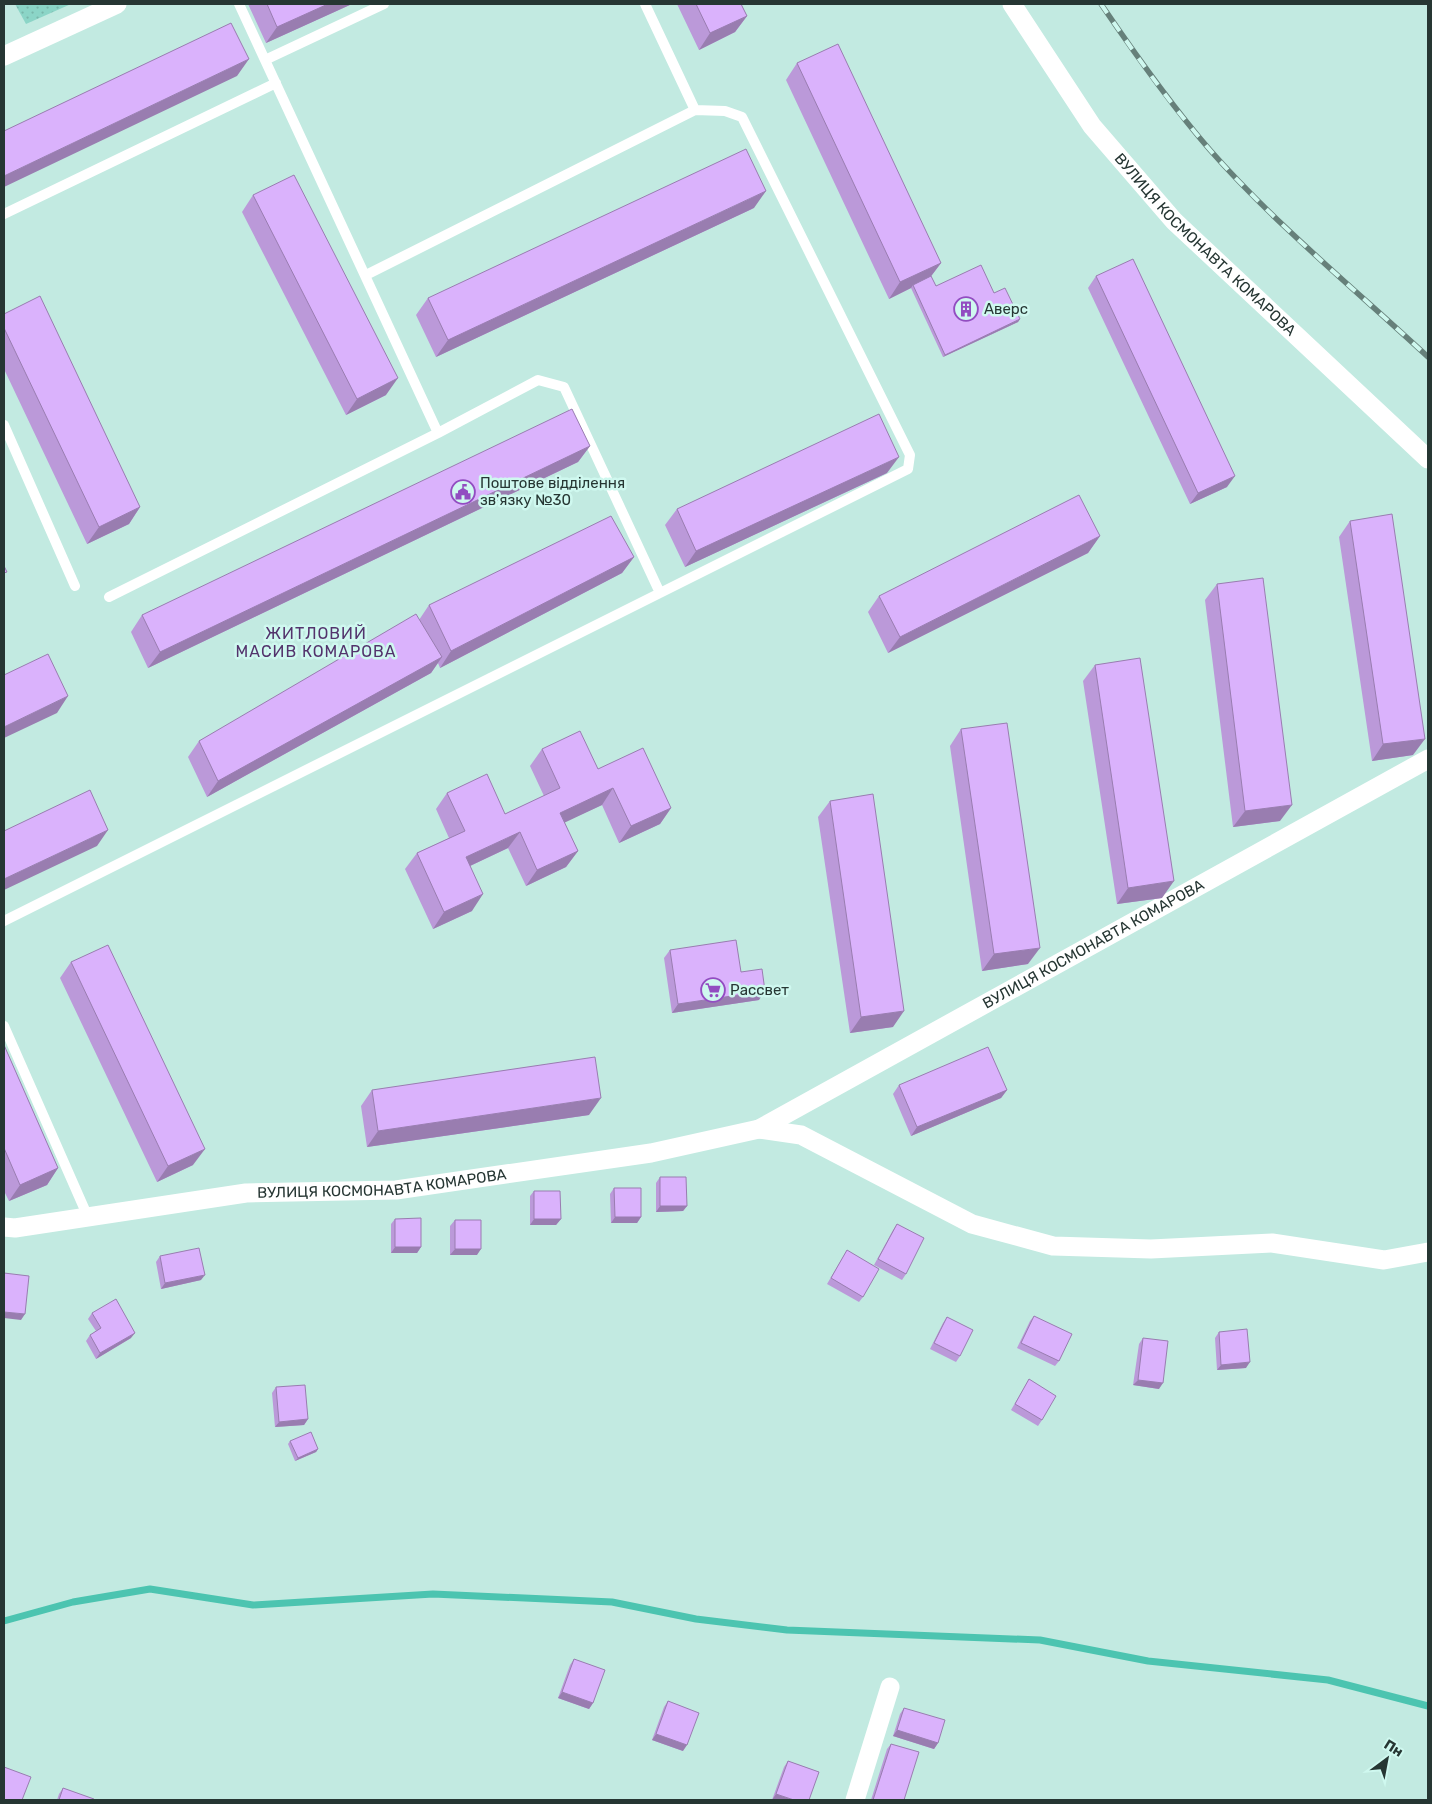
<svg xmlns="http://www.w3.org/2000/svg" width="1432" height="1804" font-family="Rubik,sans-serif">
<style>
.garden{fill:url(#garden-dots)}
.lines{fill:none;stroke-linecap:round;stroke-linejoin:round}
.stream{stroke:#4cc4b0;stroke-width:7}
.service{stroke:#fff;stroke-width:10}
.minor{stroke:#fff;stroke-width:19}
.rail-casing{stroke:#66807a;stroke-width:5.5}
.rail{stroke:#cff8ef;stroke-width:4;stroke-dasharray:11;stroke-linecap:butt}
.wall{fill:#bb99d9}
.shaded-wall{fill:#997db0}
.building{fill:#dab2fc;stroke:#997db0}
.labels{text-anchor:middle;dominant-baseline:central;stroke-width:5;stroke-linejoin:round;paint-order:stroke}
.street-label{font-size:15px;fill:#263633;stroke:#cff8ef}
.poi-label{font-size:15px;fill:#263633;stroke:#cff8ef;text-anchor:start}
.neighbourhood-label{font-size:16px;letter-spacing:1px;fill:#53336c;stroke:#cff8ef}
</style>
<defs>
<pattern id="garden-dots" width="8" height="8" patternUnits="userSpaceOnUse" patternTransform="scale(1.25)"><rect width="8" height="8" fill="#8bd5c7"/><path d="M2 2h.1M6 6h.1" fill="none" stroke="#78b7ab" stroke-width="1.8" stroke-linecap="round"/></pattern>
</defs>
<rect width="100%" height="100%" fill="#c2eae1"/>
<!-- garden -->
<path class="garden" d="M15,4H71L26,24Z"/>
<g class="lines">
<!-- stream -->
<path class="stream" d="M4,1621L73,1602L150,1589L253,1605L433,1594L612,1602L696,1619L787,1630L1040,1640L1148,1661L1328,1680L1428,1706"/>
<!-- service -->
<path class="service" d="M239,4L438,433
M645,4L695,110
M265,60L384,4
M4,214L276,83
M4,425L75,586
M109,597L438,433L538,380L564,387L660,593
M4,921L908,469L910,455L742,117L725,111L695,110L366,275
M4,1026L88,1217"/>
<!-- minor -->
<g class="minor">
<path id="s1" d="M1012,4L1092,126L1174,221L1428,459"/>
<path d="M4,56L117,4"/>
<path id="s2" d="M759,1129L1428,759"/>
<path id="s3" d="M4,1227L15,1228L246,1193L396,1190L651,1153L759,1129L801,1135L972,1224L1053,1246L1151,1249L1272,1243L1384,1260L1428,1252"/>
<path d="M855,1800L890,1687"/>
</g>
<!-- rail casing -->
<g class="rail-casing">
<path id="rail" d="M1101,4C1135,54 1170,104 1210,150C1274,223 1357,291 1428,357"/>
</g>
<!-- rail -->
<use href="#rail" class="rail"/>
</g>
<!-- wall -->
<path class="wall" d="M248,4H352L266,43Z
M677,4H741L747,16L735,32L699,50Z
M797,63L941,263L931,276L936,286L994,293L1020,319L1018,322L943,357L911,288L889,299L786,80Z
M253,195L386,395L346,415L242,212Z
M754,208L436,357L416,315L428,298Z
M1096,276L1227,487L1190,504L1088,288Z
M4,314L140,507L129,524L87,544L4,369Z
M590,446L578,462L148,668L131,632L142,615Z
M887,473L685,567L665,525L677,509Z
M1350,521L1413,755L1372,761L1339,537Z
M1100,536L1088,553L888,653L868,612L879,596Z
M634,557L622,573L440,668L438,663L431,673L207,797L188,757L199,741L419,620L429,605Z
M1217,584L1280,821L1233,827L1205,600Z
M1095,665L1162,898L1117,904L1083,681Z
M961,729L1028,964L982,971L950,746Z
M542,749L598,769L671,808L660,824L619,843L602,805L564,822L578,851L566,867L526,886L508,848L470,866L472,911L433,929L405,869L417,853L449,838L436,809L447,793L505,814L544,796L530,766Z
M830,801L893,1027L850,1033L818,817Z
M670,950L741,972L759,1000L672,1013L664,958Z
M71,962L193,1165L157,1182L60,978Z
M4,1045L58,1168L47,1185L9,1201L4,1191Z
M899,1085L1007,1090L1001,1098L911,1136L893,1094Z
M372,1090L589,1115L367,1147L361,1106Z
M660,1177L687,1206L683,1211L656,1212V1183Z
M614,1188L641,1217L637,1223H611L610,1194Z
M534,1191L561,1219L556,1225H530V1196Z
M395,1219L421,1247L417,1253H391V1224Z
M455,1220L477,1255H450V1226Z
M897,1224L906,1274L902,1280L874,1265L893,1230Z
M847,1250L863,1297L859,1302L827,1284Z
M160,1256L201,1280L161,1289L156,1262Z
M92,1313L131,1338L96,1359L86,1341L90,1335L96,1331L88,1319Z
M1034,1316L1059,1361L1055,1366L1017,1348L1030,1321Z
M947,1317L960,1356L956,1362L930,1349L943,1323Z
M1219,1332L1246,1368L1217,1370L1215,1338Z
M1143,1338L1159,1389L1133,1385L1139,1344Z
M1029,1379L1042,1420L1038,1426L1011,1410Z
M276,1387L308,1419L304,1425L275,1427L272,1393Z
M290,1441L318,1449L316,1452L295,1461L288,1444Z
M574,1659L593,1703L589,1709L558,1698L570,1665Z
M668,1701L683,1751L652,1740L664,1707Z
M904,1708L938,1743L934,1749L893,1736L900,1714Z
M891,1744L904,1800H871L887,1749Z
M788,1761L819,1772L772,1800L784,1767Z
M63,1788L94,1800H57L59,1794Z"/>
<!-- shaded-wall -->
<path class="shaded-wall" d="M328,4H352L266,43L277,27Z
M747,16L735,32L699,50L710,33Z
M249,59L237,76L4,187V176Z
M766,191L754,208L436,357L448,340Z
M941,263L929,279L913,285L911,288L889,299L900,282Z
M1020,319L1018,322L943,357L945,355Z
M398,378L386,395L346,415L357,399Z
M590,446L578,462L148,668L160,652Z
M899,457L887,473L685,567L696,551Z
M1235,476L1227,487L1190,504L1198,493Z
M140,507L129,524L87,544L99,527Z
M1100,536L1088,553L888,653L900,637Z
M634,557L622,573L440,668L451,651Z
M442,657L431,673L207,797L218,781Z
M68,696L57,713L4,738V727Z
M1425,739L1413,755L1372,761L1383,744Z
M613,788L602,805L549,830L560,813Z
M1292,805L1280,821L1233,827L1245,811Z
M671,808L660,824L619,843L631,826Z
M108,830L97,846L4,890V879Z
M520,832L508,848L455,873L466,857Z
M578,851L566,867L526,886L537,870Z
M1174,881L1162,898L1117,904L1128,888Z
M483,894L472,911L433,929L444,912Z
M1040,948L1028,964L982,971L994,954Z
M765,991L759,1000L672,1013L678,1004Z
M904,1011L893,1027L850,1033L861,1017Z
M1007,1090L1001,1098L911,1136L917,1127Z
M601,1098L589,1115L367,1147L378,1131Z
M205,1149L193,1165L157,1182L168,1166Z
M58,1168L47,1185L9,1201L20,1185Z
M660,1206H687L683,1211L656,1212Z
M615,1217H641L637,1223H611Z
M534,1219H561L556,1225H530Z
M395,1247H421L417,1253H391Z
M455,1249H481L477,1255H450Z
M205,1275L201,1280L161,1289L165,1283Z
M4,1312L25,1314L21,1320L4,1318Z
M135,1333L131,1338L96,1359L100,1353Z
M1250,1362L1246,1368L1217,1370L1221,1365Z
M1138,1380L1163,1383L1159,1389L1133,1385Z
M308,1419L304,1425L275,1427L279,1422Z
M318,1449L316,1452L295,1461L298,1458Z
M562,1692L593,1703L589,1709L558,1698Z
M897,1730L938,1743L934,1749L893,1736Z
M656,1734L687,1745L683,1751L652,1740Z
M776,1794L794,1800H772Z"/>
<!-- building -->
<path class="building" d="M267,4H328L277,27Z
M696,4H741L747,16L710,33Z
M231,23L249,59L4,176V131Z
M838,44L941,263L900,282L797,63Z
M746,149L766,191L448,340L428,298Z
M294,175L398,378L357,399L253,195Z
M1133,259L1235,476L1198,493L1096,276Z
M981,265L994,293L1005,288L1020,319L945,355L913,285L931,276L936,286Z
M40,296L140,507L99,527L4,328V314Z
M572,409L590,446L160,652L142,615Z
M879,414L899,457L696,551L677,509Z
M1079,495L1100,536L900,637L879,596Z
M1392,514L1425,739L1383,744L1350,521Z
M611,516L634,557L451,651L429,605Z
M4,566L7,572L4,573Z
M1263,578L1292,805L1245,811L1217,584Z
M416,614L442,657L218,781L199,741Z
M48,654L68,696L4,727V675Z
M1140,658L1174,881L1128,888L1095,665Z
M1007,723L1040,948L994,954L961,729Z
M580,731L598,769L643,748L671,808L631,826L613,788L560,813L578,851L537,870L520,832L466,857L483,894L444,912L417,853L465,831L447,793L487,774L505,814L560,788L542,749Z
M90,790L108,830L4,879V831Z
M873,794L904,1011L861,1017L830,801Z
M736,940L741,972L762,969L765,991L678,1004L670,950Z
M108,945L205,1149L168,1166L71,962Z
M4,1045L58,1168L20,1185L4,1148Z
M988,1047L1007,1090L917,1127L899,1085Z
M595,1057L601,1098L378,1131L372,1090Z
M660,1177H686L687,1206H660Z
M614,1188H641V1217H615Z
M534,1191H560L561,1219H534Z
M421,1218V1247H395V1219Z
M455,1220H481V1249H455Z
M897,1224L924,1238L906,1274L878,1259Z
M199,1248L205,1275L165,1283L160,1256Z
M847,1250L879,1269L863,1297L831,1278Z
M4,1273L29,1276L25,1314L4,1312Z
M116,1299L135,1333L100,1353L90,1335L101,1328L92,1313Z
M1034,1316L1072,1334L1059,1361L1021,1343Z
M947,1317L973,1330L960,1356L934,1343Z
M1247,1329L1250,1362L1221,1365L1219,1332Z
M1143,1338L1168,1341L1163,1383L1138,1380Z
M1029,1379L1056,1396L1042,1420L1015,1404Z
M305,1385L308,1419L279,1422L276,1387Z
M311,1432L318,1449L298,1458L290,1441Z
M574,1659L605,1670L593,1703L562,1692Z
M668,1701L699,1713L687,1745L656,1734Z
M904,1708L945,1720L938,1743L897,1730Z
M891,1744L919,1752L904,1800H873Z
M788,1761L819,1772L809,1800H794L776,1794Z
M4,1767L31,1777L22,1800H4Z
M63,1788L94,1799V1800H59Z"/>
<!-- icons -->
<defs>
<g id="building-ring" transform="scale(1.25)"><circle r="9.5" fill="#cff8ef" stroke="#924dc1" stroke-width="1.5"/><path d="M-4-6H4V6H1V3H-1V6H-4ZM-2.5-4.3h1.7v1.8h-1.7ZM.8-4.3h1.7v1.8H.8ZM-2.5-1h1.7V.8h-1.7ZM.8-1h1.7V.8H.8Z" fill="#924dc1"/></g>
<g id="civic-ring" transform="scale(1.25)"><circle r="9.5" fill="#cff8ef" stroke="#924dc1" stroke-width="1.5"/><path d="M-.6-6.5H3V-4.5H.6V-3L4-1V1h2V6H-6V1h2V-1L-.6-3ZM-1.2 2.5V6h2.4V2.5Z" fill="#924dc1"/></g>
<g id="supermarket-ring" transform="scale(1.25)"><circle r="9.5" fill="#cff8ef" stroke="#924dc1" stroke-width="1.5"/><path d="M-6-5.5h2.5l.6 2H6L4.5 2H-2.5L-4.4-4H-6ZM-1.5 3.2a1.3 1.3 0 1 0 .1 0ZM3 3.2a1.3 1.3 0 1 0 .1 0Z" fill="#924dc1"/></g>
</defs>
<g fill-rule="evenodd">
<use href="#building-ring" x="966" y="309"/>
<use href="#civic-ring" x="463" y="492"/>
<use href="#supermarket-ring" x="713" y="990"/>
</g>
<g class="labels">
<!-- street labels -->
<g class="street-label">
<text stroke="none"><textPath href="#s1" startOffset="310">ВУЛИЦЯ КОСМОНАВТА КОМАРОВА</textPath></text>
<text stroke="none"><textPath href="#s2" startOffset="382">ВУЛИЦЯ КОСМОНАВТА КОМАРОВА</textPath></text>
<text stroke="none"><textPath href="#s3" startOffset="381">ВУЛИЦЯ КОСМОНАВТА КОМАРОВА</textPath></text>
</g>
<!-- poi labels -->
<g class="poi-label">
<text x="984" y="309">Аверс</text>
<text x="480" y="483">Поштове відділення<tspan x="480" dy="17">зв'язку №30</tspan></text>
<text x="730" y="990">Рассвет</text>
</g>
<!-- neighbourhood labels -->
<g class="neighbourhood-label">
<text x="316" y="633">ЖИТЛОВИЙ<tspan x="316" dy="18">МАСИВ КОМАРОВА</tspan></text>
</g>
</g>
<!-- border -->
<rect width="1432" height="1804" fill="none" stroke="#263633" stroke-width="10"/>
<!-- north arrow -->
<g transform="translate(1387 1759) rotate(32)" stroke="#cff8ef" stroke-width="4" paint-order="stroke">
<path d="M0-4L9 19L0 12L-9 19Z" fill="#263633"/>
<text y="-8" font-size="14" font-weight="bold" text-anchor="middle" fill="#263633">Пн</text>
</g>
</svg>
